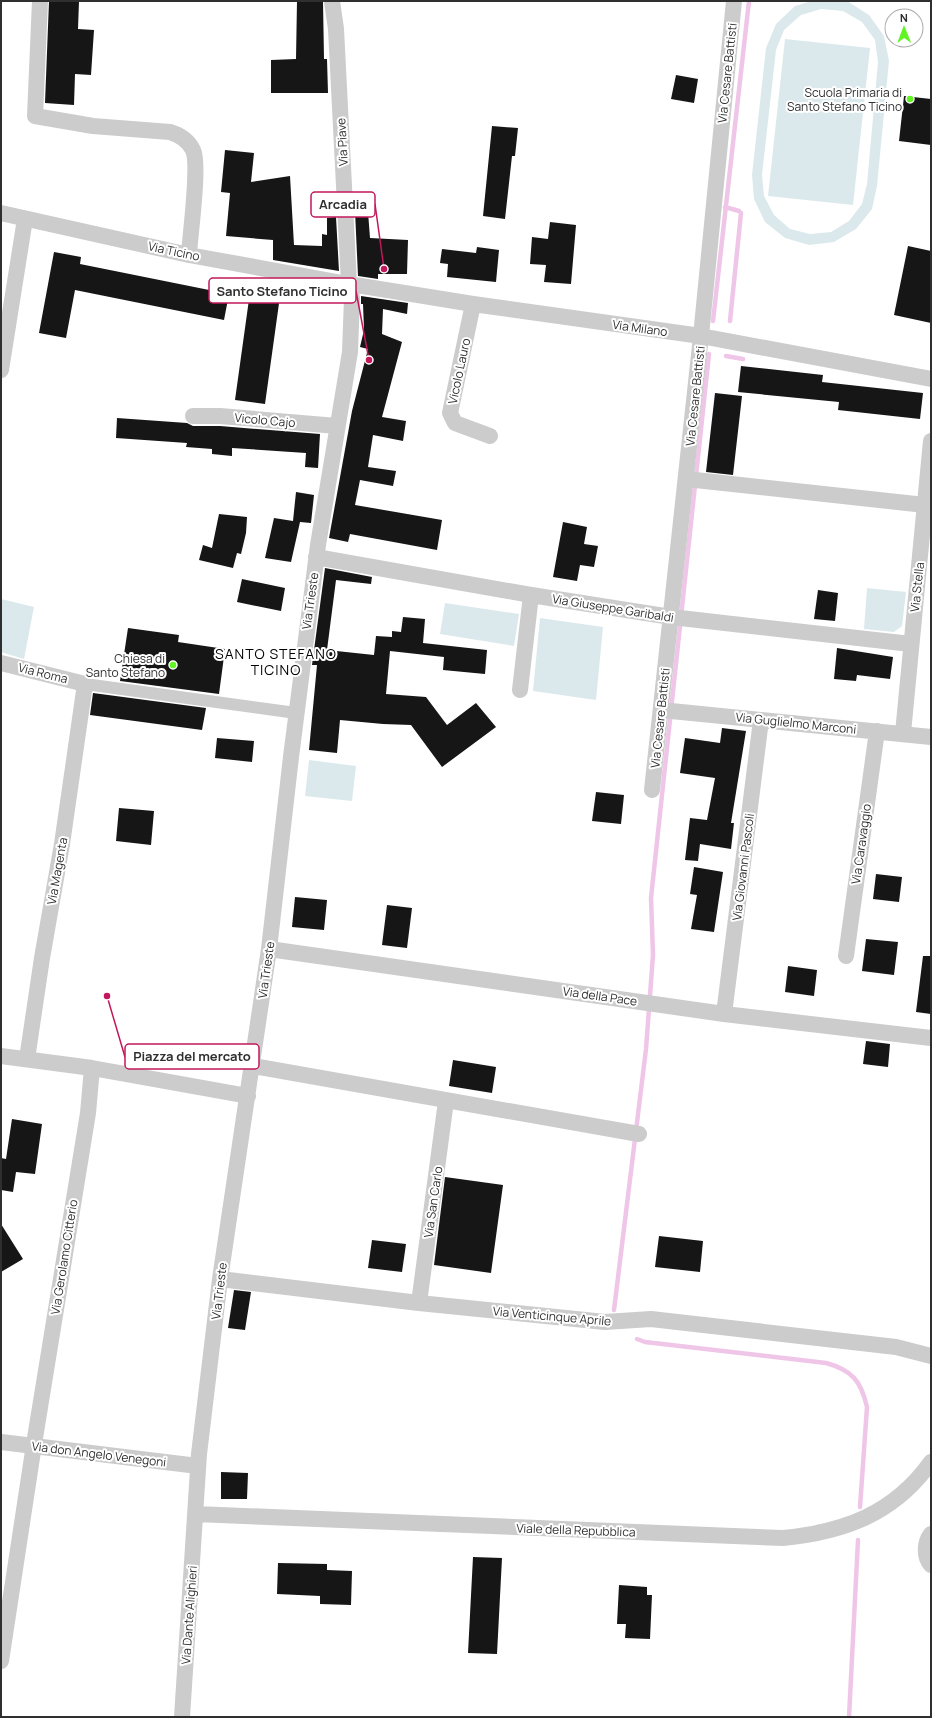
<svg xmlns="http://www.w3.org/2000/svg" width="932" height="1718" font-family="Manrope,sans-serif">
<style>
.green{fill:#dbe9ed;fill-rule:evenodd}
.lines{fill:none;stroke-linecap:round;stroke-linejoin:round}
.stream{stroke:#efc6e8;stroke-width:4.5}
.building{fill:#161616}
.pedestrian{stroke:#ccc;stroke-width:12}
.minor{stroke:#ccc;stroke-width:16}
.poi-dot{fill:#61f423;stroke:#fff;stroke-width:1.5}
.labels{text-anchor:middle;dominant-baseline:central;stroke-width:4;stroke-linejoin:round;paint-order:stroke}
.street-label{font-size:12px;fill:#2f2f2f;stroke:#fff}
.poi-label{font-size:12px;fill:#2f2f2f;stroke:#fff;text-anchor:end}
.quarter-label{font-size:14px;letter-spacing:1px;fill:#000;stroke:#fff}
.leader{fill:none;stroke:#c2185b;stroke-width:1.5}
.callout-dot{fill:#c2185b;stroke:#fff;stroke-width:1.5}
.callout{fill:#fff;stroke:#c2185b;stroke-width:1.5}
.callout-label{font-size:13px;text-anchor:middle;font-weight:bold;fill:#2f2f2f}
</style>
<rect width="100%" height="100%" fill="#fff"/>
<!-- green -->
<path class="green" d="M812,1H847L869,15L884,36L889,61L877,186L872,209L856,229L834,242L809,245L785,238L765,222L754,199L752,175L766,48L776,24L795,6ZM821,9L843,11L862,22L875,40L878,62L867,184L862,204L849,221L831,232L810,234L790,229L774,215L764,196L762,175L776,50L784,30L801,15Z
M785,39L870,48L853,205L768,196Z
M867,588L906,592L902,626L894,632L864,629Z
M1,599L34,607L24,659L1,652Z
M445,603L519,614L514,646L440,634Z
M540,618L603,627L596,700L533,691Z
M309,760L356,766L352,801L305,796Z"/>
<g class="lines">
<!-- stream -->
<path class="stream" d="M725,207L739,211L741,213L730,321
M713,321L749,1
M726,356L743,359
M614,1310L646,1049L653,955L651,898L709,354
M637,1339L645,1342L826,1363C852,1370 861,1381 867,1407L860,1507
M849,1717L858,1540"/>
</g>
<!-- building -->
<path class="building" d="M49,1H79L78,29L94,30L91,75L75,74L74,105L45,103Z
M297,1H323L324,59H327L328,93H271V60L296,59Z
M676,75L698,79L694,103L671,99Z
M904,96L931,99V145L899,141Z
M492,126L518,128L515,156H512L505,219L483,216Z
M225,150L254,153L251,182L290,176L294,245L322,246V234L327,235V218L336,217L339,271L273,260V240L226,236L230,193L221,192Z
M355,211L368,212L370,238L408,240L407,274H378V279L358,276Z
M550,222L576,225L571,284L544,282L546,265L530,264L532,237L548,239Z
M908,246L931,251V323L894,315Z
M477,247L499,250L496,282L447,277L448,264L440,263L442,249L476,253Z
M54,252L81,257L80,264L229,294L224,320L75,290L66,338L39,333Z
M251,285L281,289L265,404L235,400Z
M361,296L408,303L407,314L383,309L382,334L402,342L382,417L406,421L403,441L373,435L368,467L396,471L393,486L360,480L355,505L442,520L437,550L350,534L348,542L329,538L352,411L368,349L360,347L364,330L363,304H361Z
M741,366L823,375L822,382L923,393L920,419L838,410L839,402L738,392Z
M715,393L742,396L733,475L706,472Z
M117,418L187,423L193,426H220L320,434L318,468L305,467L306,453L232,448V456L212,454V449L186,447L187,443L116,438Z
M296,492L314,495L311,523L300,522L291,562L265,558L274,518L293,521Z
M219,514L247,517L246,533L241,554L237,553L233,568L199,560L203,545L212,548Z
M563,522L587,527L584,544L598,546L594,567L580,565L577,581L553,577Z
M325,568L372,577L371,584L336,580L327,650L374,655L376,636L392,637V631L401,632L403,617L425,619L423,643L487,650L485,674L443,670L444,657L390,651L386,694L426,697L447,725L476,703L496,727L442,767L411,725L383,724L340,720L337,753L309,750L317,665H312Z
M242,579L285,588L281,611L237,602Z
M818,590L838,593L835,621L814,619Z
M128,628L179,635L178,642L225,649L219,694L120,681Z
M837,648L893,657L890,679L857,675L856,681L834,679Z
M93,693L206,708L202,730L90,715Z
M722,728L746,731L731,823H734L731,849L700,844L698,861L685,860L690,818L707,820L715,778L680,773L685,738L720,743Z
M217,738L254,741L252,762L215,758Z
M596,792L624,795L621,824L592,821Z
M119,808L154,811L151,845L116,841Z
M694,867L723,872L714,932L691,929L697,895L690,894Z
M876,874L902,877L899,902L873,899Z
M295,897L327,900L324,930L292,927Z
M387,905L412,908L407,948L382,945Z
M866,939L898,942L894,975L862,971Z
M923,956H931V1014L916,1012Z
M788,966L817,970L814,996L785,992Z
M866,1041L890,1044L888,1067L863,1064Z
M453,1060L496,1067L492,1093L449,1086Z
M12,1119L42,1124L35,1174L16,1172L13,1192L1,1190V1158L6,1159Z
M445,1177L503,1185L491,1273L434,1265Z
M1,1224L23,1259L1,1272Z
M659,1236L703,1241L700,1272L655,1267Z
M372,1240L406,1244L402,1272L368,1268Z
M234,1290L251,1292L245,1330L228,1328Z
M221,1472L248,1473L247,1499H221Z
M473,1557L502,1558L497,1654L468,1653Z
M278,1563L327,1564V1570L352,1571L351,1605L320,1604V1596L277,1594Z
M619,1585L647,1587V1595H652L650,1639L625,1638L626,1624H617Z"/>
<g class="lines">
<!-- pedestrian -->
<path class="pedestrian" d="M85,684L296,713"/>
<!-- minor -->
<path class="minor" d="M40,1L35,116L93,126L170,132C180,135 188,140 193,150C200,165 190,234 189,255
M1,213L189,255L337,282L473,304L701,336L931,379
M473,304L450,413L455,423L490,436
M1,370L25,219
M193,416H220L337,426
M686,479L925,505
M316,557L531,595L671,617L911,644
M1,663L85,684L62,844L42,958L27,1059
M520,690L531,595
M661,710L931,737
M903,733L931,441
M652,790L701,336L734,1
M269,949L724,1014L931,1038
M846,956L877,731
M724,1014L761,720
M1,1056L92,1068L248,1096
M253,1066L639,1134
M220,1279L419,1303L605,1322L651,1319L896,1347L931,1356
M419,1303L446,1101
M1,1442L198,1466
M196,1514L783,1538C844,1532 894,1514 931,1462
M931,1534C924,1543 924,1557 931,1565
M1,1661L35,1438L88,1113L92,1068
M182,1717L199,1454L220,1279L269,949L291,757L318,545L350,352L352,298L349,284L336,29L332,1"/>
</g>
<!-- markers -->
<g class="poi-dot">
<circle cx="910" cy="99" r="4"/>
<circle cx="173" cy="665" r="4"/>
</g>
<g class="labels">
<!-- street labels -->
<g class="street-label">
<text transform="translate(727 73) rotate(-84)">Via Cesare Battisti</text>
<text transform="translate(342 142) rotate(-93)">Via Piave</text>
<text transform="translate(174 251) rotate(12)">Via Ticino</text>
<text transform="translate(640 328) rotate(8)">Via Milano</text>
<text transform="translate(459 371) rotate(-78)">Vicolo Lauro</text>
<text transform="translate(695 396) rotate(-84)">Via Cesare Battisti</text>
<text transform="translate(265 420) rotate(5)">Vicolo Cajo</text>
<text transform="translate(917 587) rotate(-84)">Via Stella</text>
<text transform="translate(310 601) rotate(-82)">Via Trieste</text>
<text transform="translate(613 608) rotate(9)">Via Giuseppe Garibaldi</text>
<text transform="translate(43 673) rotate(14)">Via Roma</text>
<text transform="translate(660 718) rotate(-84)">Via Cesare Battisti</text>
<text transform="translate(796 723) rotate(6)">Via Guglielmo Marconi</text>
<text transform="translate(861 844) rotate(-82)">Via Caravaggio</text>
<text transform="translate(743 867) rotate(-83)">Via Giovanni Pascoli</text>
<text transform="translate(57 871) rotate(-80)">Via Magenta</text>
<text transform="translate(266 970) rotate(-82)">Via Trieste</text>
<text transform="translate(600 996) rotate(8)">Via della Pace</text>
<text transform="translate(433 1202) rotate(-82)">Via San Carlo</text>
<text transform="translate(64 1257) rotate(-81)">Via Gerolamo Citterio</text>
<text transform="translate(219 1291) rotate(-83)">Via Trieste</text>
<text transform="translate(552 1316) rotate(5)">Via Venticinque Aprile</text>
<text transform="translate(99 1454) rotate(7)">Via don Angelo Venegoni</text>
<text transform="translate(576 1530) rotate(2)">Viale della Repubblica</text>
<text transform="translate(189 1615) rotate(-86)">Via Dante Alighieri</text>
</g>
<!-- poi labels -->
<g class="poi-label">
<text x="902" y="92">Scuola Primaria di<tspan x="902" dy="14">Santo Stefano Ticino</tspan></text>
<text x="165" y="658">Chiesa di<tspan x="165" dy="14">Santo Stefano</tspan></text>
</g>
<!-- quarter labels -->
<g class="quarter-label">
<text x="276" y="653">SANTO STEFANO<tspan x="276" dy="16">TICINO</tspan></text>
</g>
</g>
<!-- callouts -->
<path class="leader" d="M384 269L375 204M369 360L356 291M107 996L125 1057"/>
<g class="callout-dot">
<circle cx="384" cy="269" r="4"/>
<circle cx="369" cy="360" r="4"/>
<circle cx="107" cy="996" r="4"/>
</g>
<g class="callout">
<rect x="311" y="192" width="64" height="25" rx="4"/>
<rect x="209" y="278" width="147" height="25" rx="4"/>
<rect x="125" y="1044" width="134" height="25" rx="4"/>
</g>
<g class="callout-label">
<text x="343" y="209">Arcadia</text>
<text x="282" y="296">Santo Stefano Ticino</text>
<text x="192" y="1061">Piazza del mercato</text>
</g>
<!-- border -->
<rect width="932" height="1718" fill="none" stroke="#2f2f2f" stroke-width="4"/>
<!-- north arrow -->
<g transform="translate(904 28) rotate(359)"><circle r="19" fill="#ffffff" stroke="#acacac"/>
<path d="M0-3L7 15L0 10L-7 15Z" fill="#61f423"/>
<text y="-6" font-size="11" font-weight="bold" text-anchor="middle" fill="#2f2f2f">N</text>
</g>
</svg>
